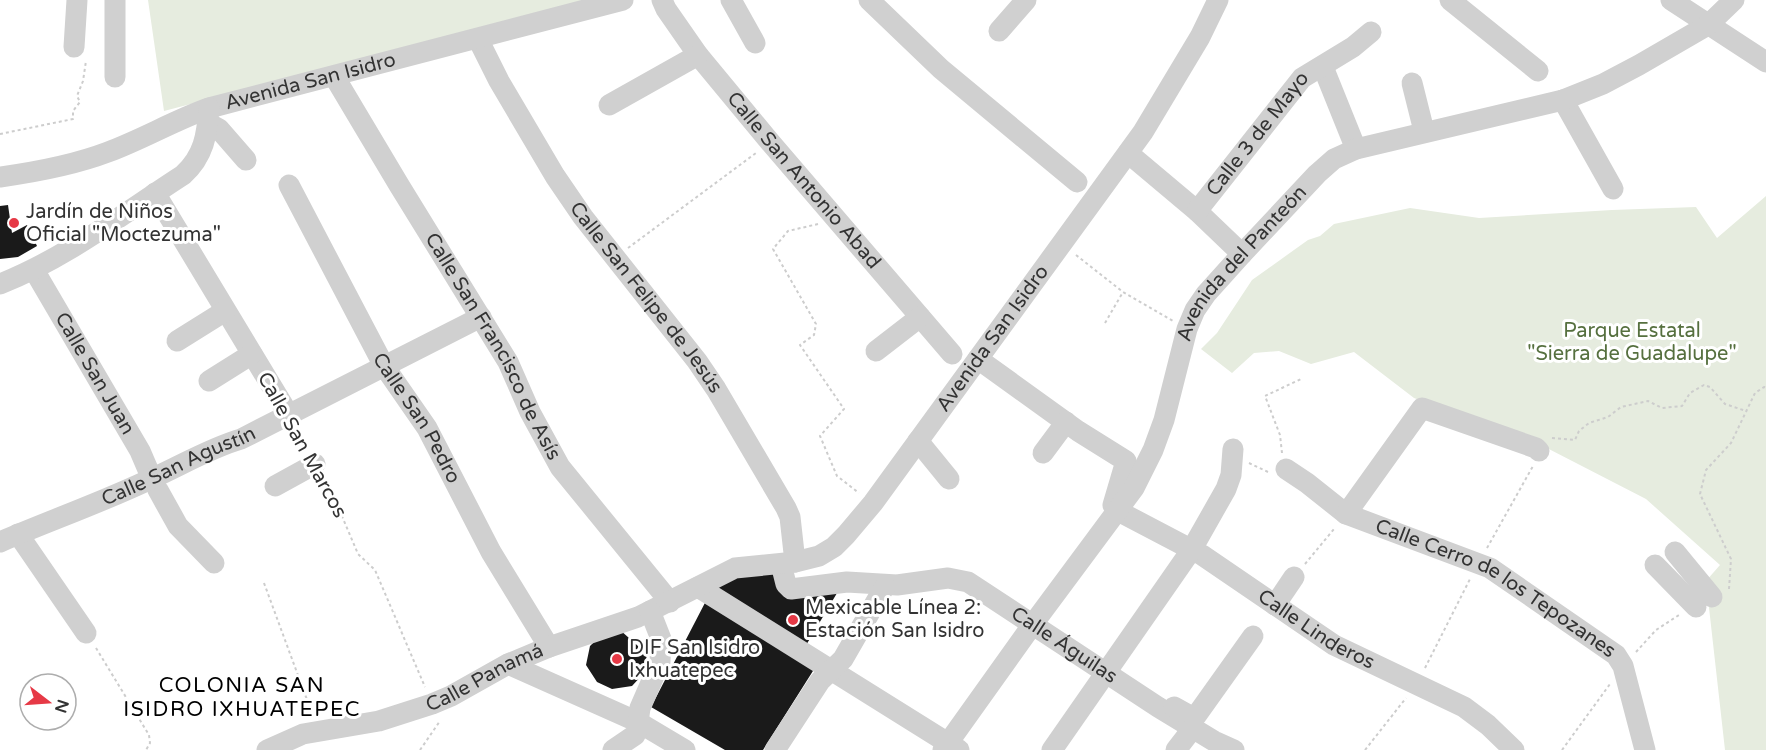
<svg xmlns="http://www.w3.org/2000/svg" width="1766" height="750" font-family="'Varela Round',sans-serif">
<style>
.green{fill:#e6ecdf}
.building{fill:#1a1a1a}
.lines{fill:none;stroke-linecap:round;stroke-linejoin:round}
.path{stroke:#cdcdcd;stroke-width:2;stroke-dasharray:3 3;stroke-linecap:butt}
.minor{stroke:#d0d0d0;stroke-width:21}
.poi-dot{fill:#e63946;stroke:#fff;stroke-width:2}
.labels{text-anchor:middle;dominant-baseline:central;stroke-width:6;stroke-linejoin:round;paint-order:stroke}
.street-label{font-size:20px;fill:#333;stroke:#fff}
.poi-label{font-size:20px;fill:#333;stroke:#fff;text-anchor:start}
.park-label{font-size:20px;fill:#56703f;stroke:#fff}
.neighbourhood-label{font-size:21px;letter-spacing:1.5px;fill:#000;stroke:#fff}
</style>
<rect width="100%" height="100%" fill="#fff"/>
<!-- green -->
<path class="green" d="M148,0H588L164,111Z
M1766,196V750H1725L1706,581L1720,565L1646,499L1543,446L1414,398L1354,352L1311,364L1279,351L1254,353L1232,373L1201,349L1217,333L1252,280L1308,240L1320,236L1334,224L1410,208L1479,218L1612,210L1696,207L1717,238Z"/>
<!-- building -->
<path class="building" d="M8,205L12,233L27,225L37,246L18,257L0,259V206Z
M774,570L778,587L840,588L805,647L713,585L730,577Z
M708,597L818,663L763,750H725L651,707Z
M620,630L647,654L644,673L632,686L612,689L597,682L586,665L590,646L602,634Z"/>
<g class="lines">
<!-- path -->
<path class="path" d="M0,134L73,119V111L80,102L77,96L83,81L86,61
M818,224L788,231L773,249L816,324L814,335L800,345L844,409L820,436L837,476L859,493
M628,248L756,153
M1076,255L1123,292L1173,321
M1105,323L1123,292
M297,431L307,450
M1552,438L1575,440L1579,431L1589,423L1608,417L1621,407L1648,401L1662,408L1682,406L1690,393L1704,385L1710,387L1725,404L1746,411
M1282,453L1280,435L1265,396L1301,379
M1249,463L1268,472
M323,478L336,502L358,554L375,570L425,687
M1487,548L1533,466
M1305,564L1334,529
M264,583L313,716
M1729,589L1731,559L1700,494L1706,470L1731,443L1755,393L1764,387L1766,388
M96,648L149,735L150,743L146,750
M1636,652L1656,630L1679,615
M1425,668L1470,579
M420,750L440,721
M1365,750L1406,698
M1562,750L1610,684"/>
<!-- minor -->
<g class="minor">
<path id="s1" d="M662,0L666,9L698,55L770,142L952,354"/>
<path d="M731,0L755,43"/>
<path d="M869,0L941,69L1077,182"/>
<path d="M1450,0L1538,71"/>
<path d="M1671,0L1766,62"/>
<path d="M999,31L1026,0"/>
<path id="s2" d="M478,39L499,81L555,176L583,217L697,361L716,389L786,508L790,517L795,562"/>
<path d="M74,47L77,0"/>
<path d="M1323,67L1356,149"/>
<path id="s3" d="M334,76L399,185L508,362L530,412L560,467L670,602"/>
<path d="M115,77V0"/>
<path d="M1412,83L1424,131"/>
<path d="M1563,100L1613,189"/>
<path d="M609,105L698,55"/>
<path d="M208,123L219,129L246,160"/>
<path d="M1128,153L1197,211L1242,254"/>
<path id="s4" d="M0,177C36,172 74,165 108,152C143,139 175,120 209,108L623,0"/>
<path id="s5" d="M289,185L384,366L427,428L491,552L549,647"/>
<path d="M155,193L289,415"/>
<path id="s6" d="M1197,211L1302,78L1353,47L1371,32"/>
<path id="s7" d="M34,270L140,451L152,479"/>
<path d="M0,284C66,258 124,213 183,175C204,156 207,135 209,108"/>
<path d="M177,341L225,311"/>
<path d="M876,351L920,317"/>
<path id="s8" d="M978,359L1078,431L1126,461L1113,505L1118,511L1202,555L1334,645L1464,707L1488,725L1514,750"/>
<path d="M209,381L252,354"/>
<path d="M918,441L949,479"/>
<path d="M1043,453L1066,422"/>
<path id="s9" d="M1286,469L1307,483L1346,514L1490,568L1616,655L1623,666L1645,750"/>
<path d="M275,486L315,464"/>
<path d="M158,490L178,526L214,563"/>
<path d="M1346,514L1422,408L1536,448L1539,451"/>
<path d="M18,534L86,633"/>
<path id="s10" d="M0,542C51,520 103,502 153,478C182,465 210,448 241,439L481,317"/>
<path d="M1675,552L1712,597"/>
<path id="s11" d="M781,564L786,584L791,589L847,582L897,585L948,578L968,582L1158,707L1214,741L1234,750"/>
<path d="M1655,565L1696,607"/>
<path d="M698,587L959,750"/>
<path d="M1275,605L1294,577"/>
<path d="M508,664L638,722L685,750"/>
<path d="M1174,707L1192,717L1196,716L1253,636"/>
<path id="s12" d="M267,750L303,734L379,721L432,704L451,696L508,664L549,647L638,617L735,568L795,562L819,556L834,547L846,535L873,503L1143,132L1200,37L1218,0"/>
<path d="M613,750L635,735L637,730L640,708L660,662L661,639L650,611"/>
<path d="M775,750L820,681L843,659L885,586"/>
<path id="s13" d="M943,750L1033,624L1134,488L1153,450L1164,420L1187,329L1195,310L1206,294L1242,254L1317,174L1334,159L1356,149L1563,100L1603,84L1639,65L1708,25L1734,0"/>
<path d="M1052,750L1192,549L1226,489L1231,475L1233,449"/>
<path d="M1176,750L1193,728"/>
</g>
</g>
<!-- markers -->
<g class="poi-dot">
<circle cx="14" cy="223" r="6"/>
<circle cx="793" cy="620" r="6"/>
<circle cx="617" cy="659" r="6"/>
</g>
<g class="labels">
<!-- street labels -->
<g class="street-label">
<text stroke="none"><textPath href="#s4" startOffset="326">Avenida San Isidro</textPath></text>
<text stroke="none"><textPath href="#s6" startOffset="98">Calle 3 de Mayo</textPath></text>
<text stroke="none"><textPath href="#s1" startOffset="230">Calle San Antonio Abad</textPath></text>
<text stroke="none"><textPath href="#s13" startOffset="578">Avenida del Panteón</textPath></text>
<text stroke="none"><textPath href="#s2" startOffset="309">Calle San Felipe de Jesús</textPath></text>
<text stroke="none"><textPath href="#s12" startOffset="870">Avenida San Isidro</textPath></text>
<text stroke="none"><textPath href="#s3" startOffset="314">Calle San Francisco de Asís</textPath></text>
<text stroke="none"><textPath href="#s7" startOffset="120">Calle San Juan</textPath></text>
<text stroke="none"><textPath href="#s5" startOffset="266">Calle San Pedro</textPath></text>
<text transform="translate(302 445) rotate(61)">Calle San Marcos</text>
<text stroke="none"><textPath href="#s10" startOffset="194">Calle San Agustín</textPath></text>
<text stroke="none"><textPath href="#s9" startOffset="243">Calle Cerro de los Tepozanes</textPath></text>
<text stroke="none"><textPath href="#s8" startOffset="465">Calle Linderos</textPath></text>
<text stroke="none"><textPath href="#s11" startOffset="321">Calle Águilas</textPath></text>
<text stroke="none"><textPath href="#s12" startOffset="231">Calle Panamá</textPath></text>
</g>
<!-- poi labels -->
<g class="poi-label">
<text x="26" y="212">Jardín de Niños<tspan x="26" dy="23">Oficial "Moctezuma"</tspan></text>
<text x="805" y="608">Mexicable Línea 2:<tspan x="805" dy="23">Estación San Isidro</tspan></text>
<text x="629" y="648">DIF San Isidro<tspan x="629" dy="23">Ixhuatepec</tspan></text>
</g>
<!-- park labels -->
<g class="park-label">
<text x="1632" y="331">Parque Estatal<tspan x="1632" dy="23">"Sierra de Guadalupe"</tspan></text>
</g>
<!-- neighbourhood labels -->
<g class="neighbourhood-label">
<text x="242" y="685">COLONIA SAN<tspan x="242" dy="24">ISIDRO IXHUATEPEC</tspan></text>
</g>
</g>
<!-- north arrow -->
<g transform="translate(48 702) rotate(107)"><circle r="28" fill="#ffffff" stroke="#adadad" stroke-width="1.5"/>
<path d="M0-4.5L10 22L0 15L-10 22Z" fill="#e63946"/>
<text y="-9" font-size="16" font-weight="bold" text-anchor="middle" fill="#333333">N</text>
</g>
</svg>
